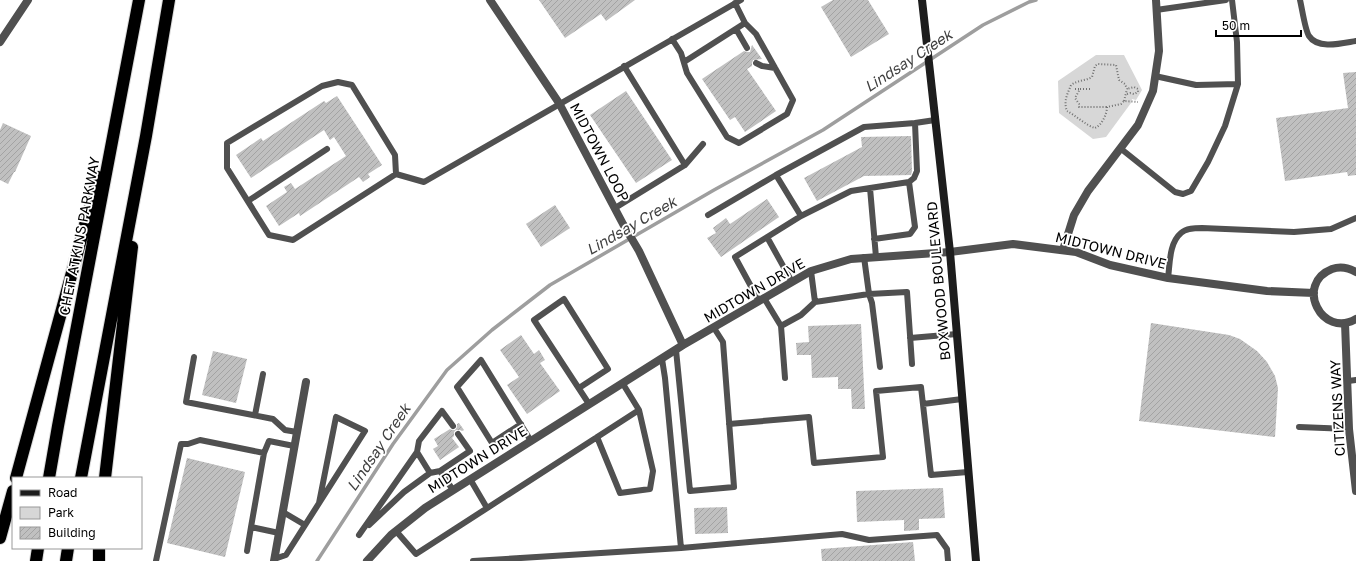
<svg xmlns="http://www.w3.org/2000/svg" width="1356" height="561" font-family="'Golos Text',sans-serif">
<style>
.park{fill:#d7d7d7}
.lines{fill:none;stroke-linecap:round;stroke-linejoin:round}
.stream{stroke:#9e9e9e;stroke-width:3.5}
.building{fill:url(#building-hatch)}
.highway-casing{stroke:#dbdbdb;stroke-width:14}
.path{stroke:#727272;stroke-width:2;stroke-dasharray:1 2;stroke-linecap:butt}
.lane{stroke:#505050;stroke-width:6}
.street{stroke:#505050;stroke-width:8}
.secondary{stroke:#1d1d1d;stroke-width:8}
.highway{stroke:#000;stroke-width:12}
.labels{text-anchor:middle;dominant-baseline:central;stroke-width:3.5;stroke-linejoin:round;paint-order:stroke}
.street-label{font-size:14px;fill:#000;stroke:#fff}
.water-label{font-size:15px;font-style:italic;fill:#3f3f3f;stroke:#fff}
</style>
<defs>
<pattern id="building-hatch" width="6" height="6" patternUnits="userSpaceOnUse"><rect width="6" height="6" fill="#c0c0c0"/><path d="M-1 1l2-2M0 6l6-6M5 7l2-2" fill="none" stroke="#a3a3a3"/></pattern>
</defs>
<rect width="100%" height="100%" fill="#fff"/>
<!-- park -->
<path class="park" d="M1096,55H1124L1142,90L1136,100L1132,99L1131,103L1106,137L1093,139L1059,113L1058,81Z"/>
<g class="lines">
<!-- stream -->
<path class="stream" d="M317,561L393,444L447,370L492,330L550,285L714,190L823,130L983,25L1029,2L1036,0"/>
</g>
<!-- building -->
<path class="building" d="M539,0H635L606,21L601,14L565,38Z
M833,0H868L889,34L851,57L821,7Z
M752,45L762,59L753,60L752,63V66L747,69L776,111L745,132L735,117L730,120L702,79L744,51L747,52H750Z
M1356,72V175L1348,176L1347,172L1285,181L1276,118L1348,108L1343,73Z
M626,91L672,160L636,183L590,115Z
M337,96L382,165L368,174L370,177L363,182L359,177L300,216L299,213L279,226L266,206L287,192L284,187L291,183L295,189L346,156L334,137L330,140L324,130L251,178L236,155L261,138L263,141L324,101L326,103Z
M3,123L31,136L15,172H14L8,184L0,180V130Z
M911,136L912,171L911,175L864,176L817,201L804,178L862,147L861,137Z
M767,199L779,217L721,257L707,238L716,233L713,228L726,218L730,224Z
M555,205L570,228L541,247L526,224Z
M1151,323L1229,335L1240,339L1257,351L1267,362L1275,376L1278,388L1275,437L1139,421Z
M861,324L865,409H852L851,389H838V377L812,378L811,355H797L796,343L809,342L808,326Z
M521,335L534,354L539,350L545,360L540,363L560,391L527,414L507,385L519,377L500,350Z
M213,351L247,359L236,403L202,395Z
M459,423L464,430L462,431L460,430H456L454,432V436L452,438L459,447L440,460L433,449L438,446L434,439L450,429L452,430H455L457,427V424Z
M187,458L245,472L225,557L167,543Z
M943,488L945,518L919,519V530L904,531V520L857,522L856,491Z
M727,507L728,533L695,534L694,508Z
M913,542L915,561H822L821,549Z"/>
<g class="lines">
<!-- highway casing -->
<g class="highway-casing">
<path id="highway" d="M16,478L98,177
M49,478L58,426L139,0
M81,478L146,136L169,0
M105,478L132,247
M0,538L13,491
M36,561L38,548
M66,561L68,548
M99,561V548"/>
</g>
<!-- path -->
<path class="path" d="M1075,89H1080
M1090,89H1080L1075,98L1079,104V107H1107
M1127,94L1130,93L1134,94L1138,92V89L1134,87L1127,89
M1124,101L1127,89L1125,84L1119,80L1116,65L1098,64L1095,66L1092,77C1085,81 1078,80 1071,85C1068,93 1063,101 1067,111C1075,115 1087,126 1095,128C1102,125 1107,114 1107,107L1121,104L1124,101L1138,102"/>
<!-- lane -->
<path class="lane" d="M1232,0L1237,42L1238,84
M1300,0C1302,8 1305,30 1309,36C1318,50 1343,43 1356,41
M1156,10L1226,0
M736,29L747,48
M672,39L681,53L687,73L727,137L739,143L787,114L793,100L756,34L745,23L735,3
M684,62L745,23
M756,63L762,66L775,68
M1120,148L1175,192L1183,194L1191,191L1208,162L1225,126L1238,84L1196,85L1155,76
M685,165L703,144
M396,174L395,155L352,85L338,82L322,86L227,143V168L269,235L293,240L396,174L424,182L741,0
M776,175L864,127L915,123
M909,182L914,178L917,171L915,123L935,120
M870,188L909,182L915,227L910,234L874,239
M248,201L327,149
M615,208L685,165L624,66
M708,215L776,175L801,216
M767,237L792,282
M864,257L869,294L872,303L880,367
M811,271L815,302
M1168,278C1170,264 1169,243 1181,233C1186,228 1195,228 1202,228L1294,232L1331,229L1356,218
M764,298L781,326L785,378
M759,301L735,257L801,216L851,191L870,188L876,257
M781,326L801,315L815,302L869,294L907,292L912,364
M910,338L957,334
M676,350L690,491L734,487L723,342L714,328
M194,357L186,402L273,419L285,430L297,432
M1348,381L1356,380
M579,388L608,369L564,299L534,320L589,404
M923,404L962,399
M255,415L263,374
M521,424L492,443L457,387L481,360L531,441
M729,424L809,417L814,463L883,457L876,391L921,387L931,475L968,472
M1299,427L1349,429
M597,437L620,493L650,489L653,471L639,410
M417,452L430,473
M264,453L269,441L294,446
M470,479L487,508
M453,490L440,471L470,451L458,434
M283,512L305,525
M369,525L404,492L430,473L440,471
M396,531L416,554L639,410L623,384
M359,535L417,452L419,441L442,411L453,426
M681,548L842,534L869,540L937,535L947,549L948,561
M247,551L251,527
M274,559L286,555L365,431L336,417L319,503
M156,561L181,444H188L200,440L264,453L251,527L279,533
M473,561L681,548L665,378L662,359"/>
<!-- street -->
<path class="street" d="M490,0L559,103L623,224L639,251L683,345
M0,42L28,0
M1063,250L1074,215L1088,191L1138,125L1153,91L1159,51L1156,0
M1356,272C1349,268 1340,266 1332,269C1294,284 1322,339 1356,319
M1345,323L1349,429L1356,491
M274,561L306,382
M367,561L391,535L425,508L683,345L792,282L811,271L851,259L950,252L1013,244L1076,252L1110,265L1168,278L1267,291L1314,293"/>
<!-- secondary -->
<path class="secondary" d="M922,0L950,252L976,561"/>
<!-- highway -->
<use href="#highway" class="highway"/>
</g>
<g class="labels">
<!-- street labels -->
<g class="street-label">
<text transform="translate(600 152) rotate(62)">MIDTOWN LOOP</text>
<text transform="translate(79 236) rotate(-79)">CHET ATKINS PARKWAY</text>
<text transform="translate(1111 250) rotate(14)">MIDTOWN DRIVE</text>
<text transform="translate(938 281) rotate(-95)">BOXWOOD BOULEVARD</text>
<text transform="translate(754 290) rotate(-30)">MIDTOWN DRIVE</text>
<text transform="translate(1337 408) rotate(-93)">CITIZENS WAY</text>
<text transform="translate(477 459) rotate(-32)">MIDTOWN DRIVE</text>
</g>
<!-- water labels -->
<g class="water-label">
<text transform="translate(908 60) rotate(-33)">Lindsay Creek</text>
<text transform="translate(631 225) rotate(-30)">Lindsay Creek</text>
<text transform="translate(378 447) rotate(-56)">Lindsay Creek</text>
</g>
</g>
<!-- legend -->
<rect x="12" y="477" width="130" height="72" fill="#ffffff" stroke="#999999"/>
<rect x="20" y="490" width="20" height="6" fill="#1d1d1d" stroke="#999999"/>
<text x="48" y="497" font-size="12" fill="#000000">Road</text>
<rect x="20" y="507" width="20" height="12" fill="#d7d7d7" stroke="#999999"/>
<text x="48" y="517" font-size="12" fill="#000000">Park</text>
<rect x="20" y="527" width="20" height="12" fill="url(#building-hatch)" stroke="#999999"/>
<text x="48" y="537" font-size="12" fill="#000000">Building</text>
<!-- scale -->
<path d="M1216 30v6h85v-6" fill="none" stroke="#000000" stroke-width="2"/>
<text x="1222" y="30" font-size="12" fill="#000000" stroke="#ffffff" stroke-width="3" paint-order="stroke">50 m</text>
</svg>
